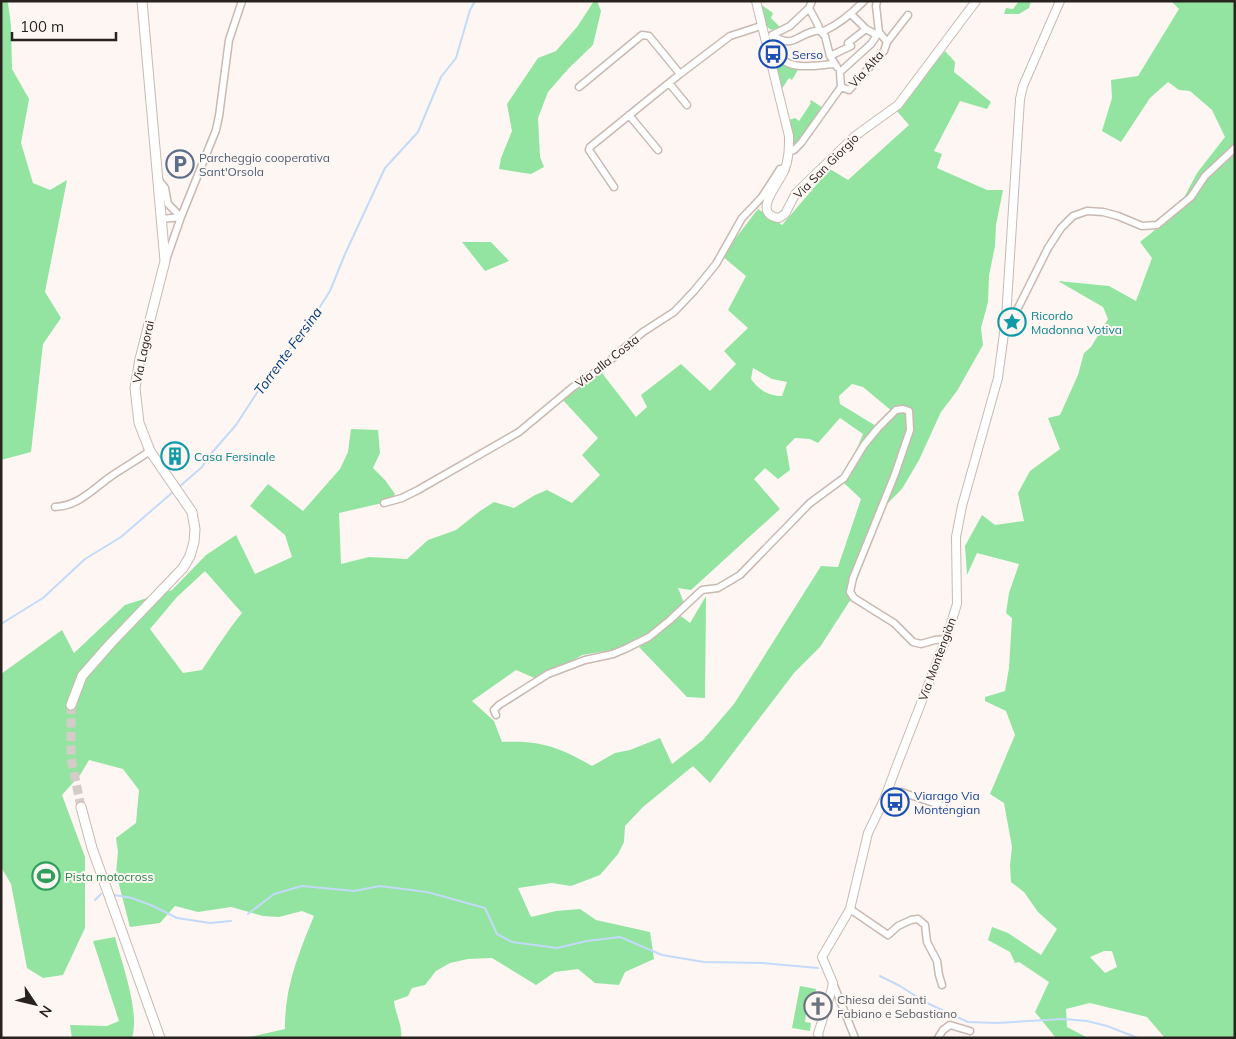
<svg xmlns="http://www.w3.org/2000/svg" width="1236" height="1039" font-family="Mulish,sans-serif">
<style>
.green{fill:#92e4a0;fill-rule:evenodd}
.lines{fill:none;stroke-linecap:round;stroke-linejoin:round}
.stream{stroke:#c3daf9;stroke-width:2}
.secondary-tunnel{stroke:#d3ccc8;stroke-width:9;stroke-dasharray:9 4.5;stroke-linecap:butt}
.minor-casing{stroke:#c9b9b1;stroke-width:9}
.tertiary-casing{stroke:#c9b9b1;stroke-width:10}
.secondary-casing{stroke:#c9b9b1;stroke-width:11}
.minor{stroke:#fff;stroke-width:6}
.tertiary{stroke:#fff;stroke-width:8}
.secondary{stroke:#fff;stroke-width:9}
.labels{text-anchor:middle;dominant-baseline:central;stroke-width:4;stroke-linejoin:round;paint-order:stroke}
.transit-label{font-size:12px;fill:#164399;stroke:#fdf6f2;text-anchor:start}
.street-label{font-size:12px;fill:#292320;stroke:#fdf6f2}
.service-label{font-size:12px;fill:#4e5e75;stroke:#fdf6f2;text-anchor:start}
.culture-label{font-size:12px;fill:#0d838f;stroke:#fdf6f2;text-anchor:start}
.leisure-label{font-size:12px;fill:#27864d;stroke:#fdf6f2;text-anchor:start}
.worship-label{font-size:12px;fill:#5b616d;stroke:#fdf6f2;text-anchor:start}
.water-label{font-size:14px;font-style:italic;fill:#013b7d;stroke:#fdf6f2}
</style>
<rect width="100%" height="100%" fill="#fdf6f2"/>
<!-- green -->
<path class="green" d="M1,1H6L8,3L11,26L12,69L29,99L21,143L33,183L50,190L67,180L45,292L61,318L43,344L31,452L1,460Z
M594,1H597L601,11L593,45L569,68L548,92L538,118L540,157L544,167L531,174L499,169L501,158L512,131L507,104L538,58L556,51L577,27Z
M1019,1H1031L1029,8L1019,14H1004L1006,8L1013,9Z
M1171,1H1235V1038H1165L1147,1017L1090,1003L1066,1009L1067,1027L1088,1038H1056L1035,1012L1049,982L1019,962L1015,963L1010,952L988,940L992,927L1008,933L1041,955L1057,929L1038,912L1024,892L1011,882L1010,865L1012,847L1004,803L990,794L1015,735L1006,711L985,701V697L1005,691L1009,668L1012,618L1006,613L1009,593L1019,564L977,553L967,575L965,546L982,515L995,525L1024,521L1018,493L1030,471L1060,449L1048,418L1060,415L1078,375L1084,353L1091,347L1108,319L1103,307L1058,281L1109,286L1136,301L1152,258L1140,242L1176,213L1197,173L1225,137L1212,110L1190,91L1179,90L1168,82L1150,98L1121,142L1102,131L1112,98L1111,80L1138,76L1179,9ZM1104,951H1112L1117,967L1105,973L1090,957Z
M759,3L773,13L771,18L780,27L771,30L764,24Z
M945,51L955,62L954,72L991,102L987,109L960,101L934,151L942,154L937,168L987,190H1003L996,225L995,246L989,276L988,302L981,328L983,345L957,391L941,412L919,460L902,489L881,510L853,570L851,599L820,647L794,673L710,783L693,766L643,807L625,826L624,842L618,854L600,875L571,886L552,883L518,888L531,917L556,911L580,909L596,920L650,932L654,959L625,972L619,985L595,983L578,969L555,972L536,985L492,958L468,959L450,963L436,971L425,985L412,988L408,996L394,1001C395,1013 403,1026 401,1038H245L285,1029C284,989 299,952 314,916L302,911L279,917L263,916L231,907L198,912L175,906L160,923L130,927L116,873L118,852L116,838L136,823L139,790L123,769L89,760L80,775L62,795L85,857V928L63,975L43,978L27,968L11,884L1,867V674L62,630L74,653L125,605L172,590L206,555L236,535L255,574L292,557L285,535L250,506L268,484L303,511L340,469L348,452L351,429L378,430L380,453L373,468L385,480L395,494L391,501L339,513L341,564L369,557L407,559L428,540L456,530L480,511L494,502L514,508L535,495L547,490L572,503L600,475L582,455L598,438L562,399L602,373L636,417L647,407L641,395L681,364L710,391L736,364L724,351L748,328L728,310L746,276L722,256L758,209L782,225L830,169L848,180L909,125L896,110ZM753,368L772,379L787,382L782,396C768,396 759,390 751,379ZM852,384L863,387L893,412L876,426L840,404L839,396ZM840,418L863,434L843,482L861,499L838,567L821,566L734,704L703,740L672,764L660,738L630,750L615,753L592,766C560,747 539,740 502,742L494,721L472,701L516,670L539,680L582,655L618,649L636,640L657,627L684,603L678,588L691,590L780,509L754,479L765,468L778,479L790,470L786,447L795,438L810,439L818,443ZM205,571L242,613C227,631 215,651 202,670L183,673L150,629L177,597Z
M779,59L799,68L792,80L789,78L781,90L774,61Z
M811,100L823,108L794,148L789,120L795,118L799,121L811,103L810,102Z
M462,242H491L509,261L485,271Z
M706,596L705,698L687,697L639,647L681,616L690,623Z
M115,937C122,964 140,1011 132,1038H72L70,1025L107,1026L119,1021L93,941Z
M800,986L816,989L811,1015L806,1014L805,1022L811,1023L810,1031L792,1028Z"/>
<g class="lines">
<!-- stream -->
<path class="stream" d="M179,487L202,467L209,456L236,425L271,371L304,332L330,291L345,254L385,168L418,132L441,77L456,58L470,10L475,1
M1,624L43,598L85,559L121,537L173,492
M114,895L132,898L153,906L177,918L210,923L231,921
M95,900L101,894
M248,914L274,894L302,886L354,891L380,886L427,892L485,908L497,934L512,942L557,948L587,941L620,937L662,955L704,962L762,963L818,968
M880,976L900,986L925,1002L968,1022L997,1023L1063,1019L1087,1021L1107,1026L1138,1038"/>
<!-- secondary-tunnel -->
<path class="secondary-tunnel" d="M71,705V758L81,807"/>
<!-- minor casing -->
<g class="minor-casing">
<path id="minor" d="M812,1L809,8L818,25L820,31L825,36L830,56L837,67
M877,1L876,6L879,32
M809,8L790,26L772,35C773,40 774,46 776,51C786,73 816,65 835,64
M851,14L866,29L877,35
M772,35C794,49 794,36 815,31C819,30 823,32 826,30C841,23 853,12 864,1
M887,42L908,15
M830,56L851,46L848,43L866,29
M840,72L871,44L879,32
M669,83L687,105
M579,87L642,35L649,36L680,74
M841,87L849,90L884,51L887,42L879,32
M629,115L658,150
M789,151L794,150L801,143L841,87L840,72
M158,179L165,188L168,204L181,217
M614,187L589,150L590,147L680,74L730,36L761,26
M162,219L181,217
M166,260L181,217L216,130L219,116L229,40L242,1
M1006,318L1013,315L1018,308L1048,248L1061,228L1073,216L1087,211L1103,212L1118,216L1142,226L1157,225L1191,197L1205,176L1235,148
M384,503L402,498L418,490L519,432L573,387L600,369L643,332L674,312L694,291L716,264L742,218L762,197L780,169L785,170
M55,507C78,506 92,490 110,477C123,468 137,460 150,451
M496,715L494,710L499,705L548,674L585,660L613,654L627,648L649,637L670,620L702,590L718,588L740,575L810,503L844,478L864,445L878,428L896,410L903,409L909,411L910,430L895,474L853,578L850,592L854,598L894,623L913,642L921,644L935,640L946,639
M884,800L901,792L943,806
M850,909L888,935L898,926L911,920L918,919L925,925L927,942L937,961L939,975L942,985
M833,983L855,1038
M938,1038L943,1030L950,1025L970,1031"/>
</g>
<!-- tertiary casing -->
<g class="tertiary-casing">
<path id="tertiary" d="M756,1L789,136C789,148 789,160 784,171C778,185 751,214 779,218L785,214L796,193L855,136L898,105L976,1
M819,1038L818,1034L831,992L833,983L822,957L850,909L868,833L884,800L897,765L946,639L957,604L956,537L962,506L998,378L1006,318L1020,99L1023,86L1060,1"/>
</g>
<!-- secondary casing -->
<g class="secondary-casing">
<path id="secondary" d="M71,705L82,676L111,643L183,568L190,556L194,542L195,529L192,512L150,451L139,423L135,388L140,359L165,261L142,1
M81,807L92,848L160,1038"/>
</g>
<!-- minor -->
<use href="#minor" class="minor"/>
<!-- tertiary -->
<use href="#tertiary" class="tertiary"/>
<!-- secondary -->
<use href="#secondary" class="secondary"/>
</g>
<!-- icons -->
<defs>
<g id="bus-ring" transform="scale(1.4375)"><circle r="9.5" fill="#fdf6f2" stroke="#1a4fb4" stroke-width="1.5"/><path d="M-5-6H5V4H4V6H2V4H-2V6H-4V4H-5ZM-3.5-4V0h7V-4ZM-3.5 1.2v1.5H-2V1.2ZM2 1.2v1.5H3.5V1.2Z" fill="#1a4fb4"/></g>
<g id="parking-ring" transform="scale(1.4375)"><circle r="9.5" fill="#fdf6f2" stroke="#5c6f8a" stroke-width="1.5"/><path d="M-3.5-5.5H1a3.5 3.5 0 0 1 0 7H-1V5.5H-3.5ZM-1-3.4V-.6H.8a1.4 1.4 0 0 0 0-2.8Z" fill="#5c6f8a"/></g>
<g id="sight-ring" transform="scale(1.4375)"><circle r="9.5" fill="#fdf6f2" stroke="#0f9aa8" stroke-width="1.5"/><path d="M0-6L1.8-2.2L6-1.7L2.9 1.2L3.7 5.4L0 3.3L-3.7 5.4L-2.9 1.2L-6-1.7L-1.8-2.2Z" fill="#0f9aa8"/></g>
<g id="building-ring" transform="scale(1.4375)"><circle r="9.5" fill="#fdf6f2" stroke="#0f9aa8" stroke-width="1.5"/><path d="M-4-6H4V6H1V3H-1V6H-4ZM-2.5-4.3h1.7v1.8h-1.7ZM.8-4.3h1.7v1.8H.8ZM-2.5-1h1.7V.8h-1.7ZM.8-1h1.7V.8H.8Z" fill="#0f9aa8"/></g>
<g id="stadium-ring" transform="scale(1.4375)"><circle r="9.5" fill="#fdf6f2" stroke="#2e9e5b" stroke-width="1.5"/><path d="M0-5a6.5 5 0 1 0 0 10a6.5 5 0 1 0 0-10ZM-3.5-1.8h7v3.6h-7Z" fill="#2e9e5b"/></g>
<g id="church-ring" transform="scale(1.4375)"><circle r="9.5" fill="#fdf6f2" stroke="#6b7280" stroke-width="1.5"/><path d="M-1.2-6h2.4v3.5h3.3v2.4h-3.3V6h-2.4V-.1h-3.3v-2.4h3.3Z" fill="#6b7280"/></g>
</defs>
<g fill-rule="evenodd">
<use href="#bus-ring" x="773" y="54"/>
<use href="#parking-ring" x="180" y="164"/>
<use href="#sight-ring" x="1012" y="322"/>
<use href="#building-ring" x="175" y="456"/>
<use href="#bus-ring" x="895" y="802"/>
<use href="#stadium-ring" x="46" y="876"/>
<use href="#church-ring" x="818" y="1006"/>
</g>
<g class="labels">
<!-- transit labels -->
<g class="transit-label">
<text x="792" y="54">Serso</text>
<text x="914" y="795">Viarago Via<tspan x="914" dy="14">Montengian</tspan></text>
</g>
<!-- street labels -->
<g class="street-label">
<text transform="translate(866 69) rotate(-48)">Via Alta</text>
<text transform="translate(826 166) rotate(-45)">Via San Giorgio</text>
<text transform="translate(143 352) rotate(-78)">Via Lagorai</text>
<text transform="translate(607 361) rotate(-38)">Via alla Costa</text>
<text transform="translate(937 659) rotate(-70)">Via Montengiàn</text>
</g>
<!-- service labels -->
<g class="service-label">
<text x="199" y="157">Parcheggio cooperativa<tspan x="199" dy="14">Sant'Orsola</tspan></text>
</g>
<!-- culture labels -->
<g class="culture-label">
<text x="1031" y="315">Ricordo<tspan x="1031" dy="14">Madonna Votiva</tspan></text>
<text x="194" y="456">Casa Fersinale</text>
</g>
<!-- leisure labels -->
<g class="leisure-label">
<text x="65" y="876">Pista motocross</text>
</g>
<!-- worship labels -->
<g class="worship-label">
<text x="837" y="999">Chiesa dei Santi<tspan x="837" dy="14">Fabiano e Sebastiano</tspan></text>
</g>
<!-- water labels -->
<g class="water-label">
<text transform="translate(288 351) rotate(-54)">Torrente Fersina</text>
</g>
</g>
<!-- border -->
<rect width="1236" height="1039" fill="none" stroke="#292320" stroke-width="5"/>
<!-- north arrow -->
<g transform="translate(35 1004) rotate(125)" stroke="#fdf6f2" stroke-width="4" paint-order="stroke">
<path d="M0-4L9 19L0 12L-9 19Z" fill="#292320"/>
<text y="-8" font-size="14" font-weight="bold" text-anchor="middle" fill="#292320">N</text>
</g>
<!-- scale -->
<path d="M12 32v8h104v-8" fill="none" stroke="#292320" stroke-width="2.5"/>
<text x="20" y="32" font-size="15" fill="#292320" stroke="#fdf6f2" stroke-width="4" paint-order="stroke">100 m</text>
</svg>
